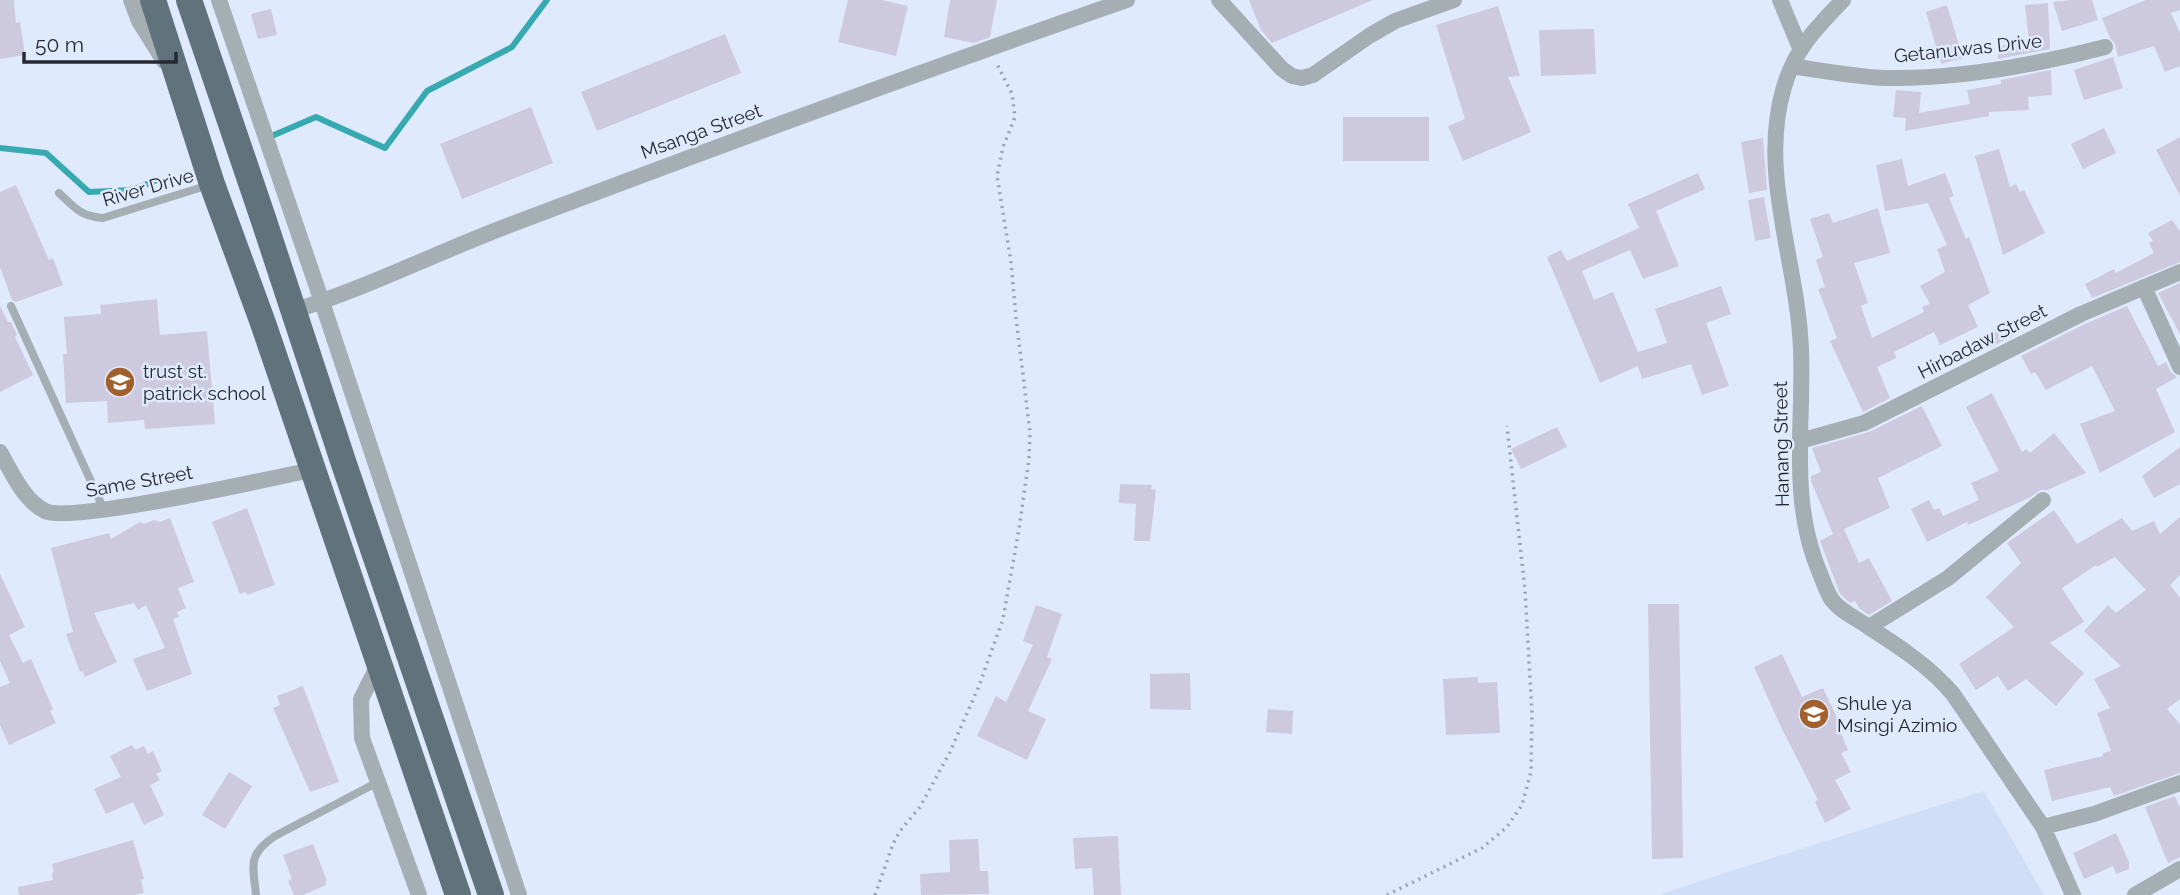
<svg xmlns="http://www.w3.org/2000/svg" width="2180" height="895" font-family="Raleway,sans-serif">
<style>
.built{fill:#d0def8}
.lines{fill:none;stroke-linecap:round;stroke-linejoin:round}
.stream{stroke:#36a9b1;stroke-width:6}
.building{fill:#cdc9de}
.path{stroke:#99a1b0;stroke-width:3.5;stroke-dasharray:2 5;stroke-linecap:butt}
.service{stroke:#a4aeb3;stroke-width:8}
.minor{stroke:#a4aeb3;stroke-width:16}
.trunk{stroke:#60727c;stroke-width:26}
.labels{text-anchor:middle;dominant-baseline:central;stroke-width:5;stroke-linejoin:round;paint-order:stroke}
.street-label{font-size:19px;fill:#252930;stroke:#e0eafe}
.poi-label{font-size:19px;fill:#252930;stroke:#e0eafe;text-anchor:start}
</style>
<rect width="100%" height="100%" fill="#e0eafe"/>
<!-- built -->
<path class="built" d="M1984,791L2044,895H1659L1725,873Z"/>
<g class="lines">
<!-- stream -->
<path class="stream" d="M274,135L316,117L385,148L427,91L512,47L547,0
M0,148L46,153L89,192L132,190L155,181"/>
</g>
<!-- building -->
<path class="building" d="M0,0H14L16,23L20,22L25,55L0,59Z
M848,0H882L908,6L896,56L838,42Z
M950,0H997L990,37L974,43L944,37Z
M1249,0H1373L1272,43L1261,30Z
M2071,0H2092L2098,20L2062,31L2053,2Z
M2146,0H2180V10L2171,13L2180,33V66L2165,72L2154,46L2118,57L2115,44L2110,38L2102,18Z
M2048,3L2050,49L1998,59L1997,46L2029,42L2025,5Z
M1947,5L1963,58L1941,64L1926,12Z
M1498,6L1520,76L1508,77L1531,132L1463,161L1448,126L1465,119L1436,25Z
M271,9L277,35L258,39L251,14Z
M1594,29L1596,74L1541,76L1539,30Z
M725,34L741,73L597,131L581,92Z
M2113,57L2123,88L2084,100L2074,70Z
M2051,70L2052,95L2028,97L2029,110L1989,112V116L1905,131L1906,118L1893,117L1896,90L1921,92L1919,113L1970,104L1967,90L2001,84V80Z
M531,107L553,163L462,199L440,144Z
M1343,117H1429V161H1343Z
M2104,128L2116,153L2083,169L2071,144Z
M2180,137V196L2156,150Z
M1763,138L1767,190L1749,193L1741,142Z
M1999,149L2010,187L2016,184L2020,192L2024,190L2045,233L2003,255L1975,156Z
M1902,159L1908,186L1945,173L1954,196L1949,198L1966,239L1969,237L1990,293L1968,305L1978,327L1940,345L1934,332L1894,352L1896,358L1877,367L1890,398L1863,412L1830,341L1837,338L1818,289L1825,287L1816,260L1823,257L1810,219L1829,213L1833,223L1878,208L1890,253L1854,263L1868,303L1861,306L1872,338L1924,312L1922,307L1930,304L1920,286L1945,272L1937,249L1947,245L1928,203L1885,211L1876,165Z
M1698,173L1705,189L1656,211L1679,266L1643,279L1630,250L1582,271L1594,300L1613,292L1638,352L1667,343L1655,309L1721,286L1731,314L1706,323L1729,386L1702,395L1691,364L1642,379L1638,366L1600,383L1547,257L1561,250L1567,261L1639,228L1628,204Z
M16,185L49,260L53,258L63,285L16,302L12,300L0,267V192Z
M1764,197L1771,238L1755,241L1748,200Z
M2172,220L2180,231V262L2092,298L2085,284L2114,269L2116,273L2154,253L2149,243L2153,241L2148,233Z
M2180,283V334L2158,293Z
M157,299L160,335L207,331L215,424L145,429L144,420L108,423L107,401L66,403L63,354H67L64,317L101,314L100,305Z
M0,306L8,322H11L17,335L15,337L33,375L0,392Z
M2127,306L2158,366L2166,362L2171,372L2177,377L2156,389L2175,432L2100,473L2080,424L2115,411L2092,366L2046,390L2035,372L2031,374L2021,356L2085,324Z
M2007,323L2013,336L1989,348L1983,336Z
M1992,393L2022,452L2026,449L2030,453L2054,433L2086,473L2047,490H2041L2029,498L1968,525L1967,522L1927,542L1911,509L1929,500L1934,510L1939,508L1943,516L1979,500L1971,483L1999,471L1966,407Z
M1922,406L1942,446L1878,478L1890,508L1833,534L1844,529L1859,563L1869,558L1892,601L1869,615L1860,609L1855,601L1850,603L1840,594L1820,541L1833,534L1811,481V476L1821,472L1812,448L1869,432Z
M1557,427L1567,447L1521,469L1511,449Z
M2180,447V484L2154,498L2142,476Z
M1120,484L1152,485L1151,489L1156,490L1150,541H1134L1136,504L1119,503Z
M247,508L275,585L247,595L246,592L240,594L212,522Z
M2054,510L2077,544L2122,518L2132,531L2154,521L2160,534L2180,517V575L2170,585L2180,598V699L2167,709L2180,724V773L2114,796L2110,787L2052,801L2044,770L2103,756V753L2111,751L2097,713L2110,708L2094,679L2121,666L2084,631L2108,605L2116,613L2146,590L2115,557L2097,567L2096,565L2062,588L2084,622L2050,643L2084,673L2056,706L2026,679L2008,691L1998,676L1976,690L1959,664L2014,627L1986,597L2021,563L2007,543Z
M170,518L194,582L178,588L186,608L177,612L179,617L173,619L192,674L147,691L133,659L165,648L146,605L138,610L134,603L94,613L117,662L85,677L83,671L80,672L66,634L73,632L51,548L109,533L111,539L140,522L144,524L154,520L160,522Z
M0,574L25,627L9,635L23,663L31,659L53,709L50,711L56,723L9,745L0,725V687L10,683L0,661Z
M1648,604H1679L1683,858L1652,859Z
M1036,605L1062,614L1047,657L1052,659L1028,711L1046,719L1027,760L977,736L996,696L1006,702L1033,645L1023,641Z
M1782,654L1802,697L1823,688L1838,720L1836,721L1848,750L1841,753L1851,772L1835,780L1851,809L1825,823L1815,802L1818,800L1781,727L1754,667Z
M1190,673L1191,710L1150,709V674Z
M1478,677V683L1497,682L1500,733L1446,735L1443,679Z
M303,686L339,782L310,792L273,708L280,705L277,696Z
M1268,709L1293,711L1292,734L1266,732Z
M132,745L135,750L144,746L148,754L153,751L162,771L156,774L160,780L150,785L164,815L144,825L133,802L106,814L94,789L121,777L110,756Z
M229,772L252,786L225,829L202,815Z
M2175,796L2180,808V857L2168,863L2145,807Z
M2116,833L2129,862V869L2116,874L2113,866L2084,879L2073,853Z
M1118,836L1121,895H1094L1092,868L1075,869L1073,838Z
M978,839L980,871H988L989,894L921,895L920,874L950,872L949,840Z
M133,840L144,879L141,880L144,893L135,895H19L18,887L53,880L52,873L54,872L52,864Z
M313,844L327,881L325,882L326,885L303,895H294L288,881L292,879L283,855Z"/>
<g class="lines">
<!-- path -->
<path class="path" d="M875,895L893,844L900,831L920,807L950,752L979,686L1003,619L1019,529L1029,459L1030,432L1016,318L1011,262L997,176L1003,147L1015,117L1012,94L997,64
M1387,895L1482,848L1507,827L1522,805L1531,772L1532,713L1525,590L1507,426"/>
<!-- service -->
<path class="service" d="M59,193C75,208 80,216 103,218L209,185
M11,306L104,510
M256,895C253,865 247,855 275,836L378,782"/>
<!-- minor -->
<path class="minor" d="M131,0L139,21L164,61
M219,0L322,302L519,895
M1219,0L1282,69L1292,76L1302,78L1313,75L1369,36L1395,21L1454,0
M1780,0L1800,48
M1843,0C1816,28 1795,49 1784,87C1758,174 1798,262 1801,350C1804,425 1789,499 1819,571C1823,580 1826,591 1832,600C1841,612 1858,619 1870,628C1900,647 1930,667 1953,694L2043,827L2073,895
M1792,66C1824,71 1856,77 1888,78C1961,79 2035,65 2105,47
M2144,287L2180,367
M293,311C369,287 440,251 515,223C718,146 922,71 1127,0
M1800,441L1864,423L2081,314L2180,272
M0,452C11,471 24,501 45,511C71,524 271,478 312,470
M1869,627L1948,578L2043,500
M378,665L361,699L362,738L419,895
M2043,827L2094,814L2180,783
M2135,895L2180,869"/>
<!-- trunk -->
<path class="trunk" d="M153,0L212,184L263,323L458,895
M189,0L263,218L344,464L491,895"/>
</g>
<!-- icons -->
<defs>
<g id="school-disc" transform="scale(1.575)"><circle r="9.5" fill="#a2612c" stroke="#e0eafe"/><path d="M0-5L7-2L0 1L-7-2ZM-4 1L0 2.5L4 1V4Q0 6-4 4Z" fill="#fff"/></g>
</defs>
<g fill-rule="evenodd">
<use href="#school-disc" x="120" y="382"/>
<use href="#school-disc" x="1814" y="714"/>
</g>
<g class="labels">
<!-- street labels -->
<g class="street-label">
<text transform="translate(1968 48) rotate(-6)">Getanuwas Drive</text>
<text transform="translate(701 131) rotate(-20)">Msanga Street</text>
<text transform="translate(148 187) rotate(-16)">River Drive</text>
<text transform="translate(1982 341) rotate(-27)">Hirbadaw Street</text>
<text transform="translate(1781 444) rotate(-91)">Hanang Street</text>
<text transform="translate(139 481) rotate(-10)">Same Street</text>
</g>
<!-- poi labels -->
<g class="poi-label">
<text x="143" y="371">trust st.<tspan x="143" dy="22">patrick school</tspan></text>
<text x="1837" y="703">Shule ya<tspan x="1837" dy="22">Msingi Azimio</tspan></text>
</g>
</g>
<!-- scale -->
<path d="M24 52v10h152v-10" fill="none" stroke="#252930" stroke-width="3.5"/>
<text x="35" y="52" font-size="21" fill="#252930" stroke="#e0eafe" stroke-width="5" paint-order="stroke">50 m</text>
</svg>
